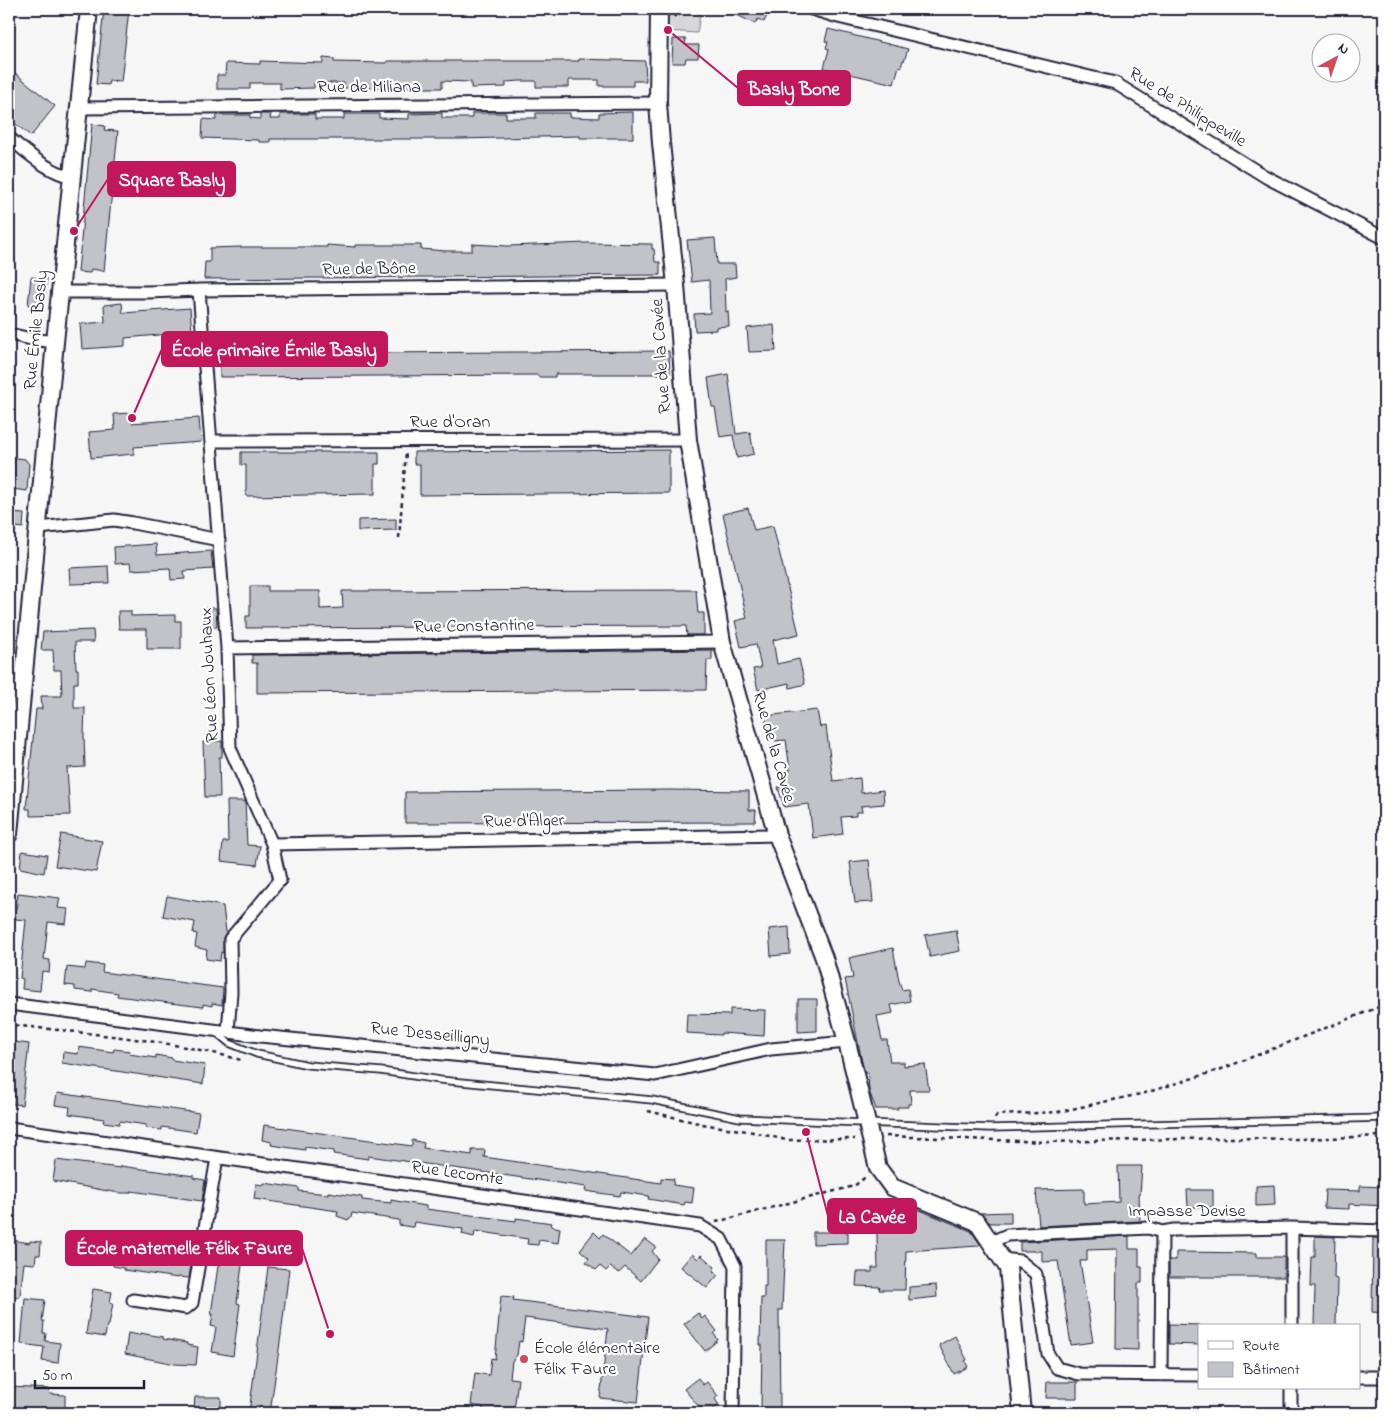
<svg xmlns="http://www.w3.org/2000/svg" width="1393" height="1422" font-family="'Indie Flower',sans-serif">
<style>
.green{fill:#d7d7db;stroke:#7c7c8b}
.building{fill:#c2c2c9;stroke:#22223b}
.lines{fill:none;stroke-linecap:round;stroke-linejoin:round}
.lane-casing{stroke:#22223b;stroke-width:9}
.street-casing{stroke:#22223b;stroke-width:15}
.secondary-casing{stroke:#22223b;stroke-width:20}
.path{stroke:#22223b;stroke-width:2.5;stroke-dasharray:4 4;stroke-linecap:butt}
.lane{stroke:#fff;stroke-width:5.5}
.street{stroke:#fff;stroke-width:11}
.secondary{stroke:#fff;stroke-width:16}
.poi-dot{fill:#d1495b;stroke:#fff;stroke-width:2}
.labels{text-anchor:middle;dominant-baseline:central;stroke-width:4.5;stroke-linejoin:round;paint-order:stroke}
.street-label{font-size:18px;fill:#22223b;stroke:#fff}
.poi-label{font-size:18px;fill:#22223b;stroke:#fff;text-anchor:start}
.leader{fill:none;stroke:#c2185b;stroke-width:2}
.callout-dot{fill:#c2185b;stroke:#fff;stroke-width:2}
.callout{fill:#c2185b;stroke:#c2185b;stroke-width:2}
.callout-label{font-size:19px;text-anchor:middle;font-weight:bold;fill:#fff}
</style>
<rect width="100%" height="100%" fill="#f6f6f7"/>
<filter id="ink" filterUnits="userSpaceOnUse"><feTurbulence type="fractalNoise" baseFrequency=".02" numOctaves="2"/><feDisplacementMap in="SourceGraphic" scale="10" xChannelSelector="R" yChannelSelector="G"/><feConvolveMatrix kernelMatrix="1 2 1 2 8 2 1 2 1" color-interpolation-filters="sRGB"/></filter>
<g filter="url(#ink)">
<!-- green -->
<path class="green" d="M667,9H701L697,33L666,31Z"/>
<!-- building -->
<path class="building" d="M104,9H129L121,82L109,81L108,85L96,84Z
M725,9H770L764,22L758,19L755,24Z
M828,29L908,49L904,61L903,60L901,67L899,66L894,84L824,68L829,49L826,48L828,42L825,41Z
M673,39H686L685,45H699L698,58H686L685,63H672Z
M323,58L334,59V62L387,63V61H579V59L645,61L646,81H633V86H599V80H569V87H536V81H520L506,82V87L471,88V82L442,81V88H408V84L378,83V88H344V83H314V88L280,89V83H250V89H217V75H225L226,63L260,64V61L323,63Z
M9,68L55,106L31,136L9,119Z
M633,112V138H580V136L461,139H270V142H259V140L202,138L203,119L216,120L217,115H250V118L260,119V114H271L270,119H280V114H315V119H344V114H379V118L409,119V114L442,113V118H472V113H506V118H536V113H570V117L599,118V113Z
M92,124L105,126L104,130L118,131L104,271L91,269L90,273L78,272Z
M715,238L717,264H735L736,277L725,279L726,312L728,311L729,326L716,327V330L695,331L694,314L710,313L709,280L692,282L687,240Z
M587,243L652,244V249H654L655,262H660V275L204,279L205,262H210V248L240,247H327V245L355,247V245H421V249L446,251H472V244L508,246Z
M31,277L47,279L44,306L28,305Z
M122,303L123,313L190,308L192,332L125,338V346L82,349L80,324L105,322L104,305Z
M774,325L776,351L749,352L747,328Z
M669,351L670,374H555V377H538V375L220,377V354Z
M728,374L736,434L750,432L754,454L737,458L733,435L720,437L715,407H712L708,378Z
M131,413L132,423L199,418L201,442L134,447V454L91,458L89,432L115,430L114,414Z
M669,450V493L420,495V464H414V452Z
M241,452H379V464H375V494L246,496V465H241Z
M9,457L25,459L29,464L27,491L12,489L14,474L9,473Z
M748,508L754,530L773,526L799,634L773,640L777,664L799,659L805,684L790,688L789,683L758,690L753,669L761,668L756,644L741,647L735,621L747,618L723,514Z
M9,513L24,514L23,528L9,526Z
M396,519V530L358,531V520Z
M156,544L157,555L211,551L213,569L184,571L185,579L171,580L170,568L131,570L130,563L115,564L114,547Z
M108,566L109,583L70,584L69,568Z
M250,586H268V591H320V609L343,608L342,591L696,590L698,613H704V635H687L686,626L246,628V616H250Z
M205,608H216L217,627H204L203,615H205Z
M118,611H131V616L175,615V621H181V649H147V629H119Z
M93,630L94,642H75L76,669H78V683H74V708H85L84,735L85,767L67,768L70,815L30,816V809H26L36,709H42L41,696H62L61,670H54L53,650H41L43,632Z
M712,650V660H707L706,690L257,693V663H252V655Z
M817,710L820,727L826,726L833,781L860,778L861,793L883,790L884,804L861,806L862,812H856V816L841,817L843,834L813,838L809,804L784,807L778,787H786L784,771L790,770L786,740L775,741L773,727L767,728L765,716Z
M222,741V757H219L220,797H205L203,742Z
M670,790L749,791V810H756L755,822L405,823V792Z
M227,801H245L247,845L260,846L257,865L221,861L223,842H228Z
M61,834L102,841L96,872L55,866Z
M22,851L47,855L44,873L20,868Z
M869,860L873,902L855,903L850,862Z
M18,893L60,898L58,908L68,909L66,924L48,922L44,959L50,960L49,972L42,971L40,991L22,989L23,979L20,978L26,920L15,919Z
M167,896L223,906L226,932L223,938V953L221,952L220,961L206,959L207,950L195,947L197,934L193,933L195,922L163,916Z
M789,927L790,954L771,956L769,929Z
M956,930L960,951L930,957L925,935Z
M893,948L899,981L902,990L908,989L910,1001L891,1005L893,1013L877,1016L882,1040H887L890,1062H904V1066L925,1064L929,1090H910L911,1104H908V1107H897L898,1109H876L869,1091L868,1073H865L862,1062L845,979L853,978L849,958Z
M86,963L103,965L102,972L223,988L222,1005L212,1003V1006L203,1004V1007L170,1003L117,996L118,993L92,989V992L75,990V986L65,985L67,967L85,969Z
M798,999H817V1031L798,1032Z
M730,1009L765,1010L764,1036L721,1033V1035L686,1033L687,1014L730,1015Z
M14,1042L29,1044L22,1105L9,1103V1063L11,1049L14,1050Z
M79,1047L113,1052L114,1049L130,1051L129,1054L156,1058V1055L172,1058V1060L205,1065L203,1084L62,1063L63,1052L78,1054Z
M57,1093L199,1113L196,1132L162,1127V1130L146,1128V1125L120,1121L119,1124L103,1122L104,1119L69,1114L70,1107L55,1105Z
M264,1125L412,1146V1140L424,1143L423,1148L472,1155V1150H485L484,1157L661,1183V1178L674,1179L673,1185L694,1188L692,1203L685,1202L684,1205L648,1199L649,1196L621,1192L620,1196L585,1191L586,1187L440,1166L368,1156V1159L333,1154L334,1151L305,1147V1150L271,1145L272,1142L262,1140Z
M56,1160L120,1168V1166L194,1176L193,1178L205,1180L202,1201L131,1191L130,1193H119L53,1181Z
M1118,1166H1142L1140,1195H1139L1140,1221L1039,1226L1036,1190L1084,1189V1204L1119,1202Z
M264,1183L299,1188V1191L328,1194V1192L362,1197V1200L391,1203V1200L413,1204L426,1206V1209L516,1221V1218L552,1223L551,1226L560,1228L558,1243L539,1240L538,1245L527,1244L528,1239L475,1231L474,1237L462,1234L463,1229L414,1222L413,1227H411L399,1225V1220L352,1213L351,1218H349L348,1220L337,1216L338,1211L254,1199L256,1184L264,1185Z
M1274,1185L1275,1205L1256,1206V1186Z
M1360,1186L1384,1187V1206L1349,1204V1209L1324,1208L1325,1190L1360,1191Z
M1187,1190H1213V1207H1188Z
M905,1204L971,1231L980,1244L978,1246L906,1251L905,1290H879L880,1287L856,1286L857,1272H872V1268H878L876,1205Z
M1011,1212V1223H990L980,1213Z
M594,1232L600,1238L603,1234L631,1256L645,1239L656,1247L652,1251L658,1259L641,1281L625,1267L619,1273L610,1267L606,1271L600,1266L596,1270L586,1262L589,1258L580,1250Z
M813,1232H848V1243L813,1244Z
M1129,1236V1249H1139V1267H1142V1283H1138V1350L1116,1349L1117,1249L1087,1250V1261H1080L1093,1342L1071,1345L1058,1261L1042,1262V1251H1020V1242Z
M1315,1236L1335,1237L1334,1278L1337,1279L1336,1326H1314L1315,1286H1311L1312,1257H1315Z
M117,1237L136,1241V1238L194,1247L189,1278L178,1277V1278L124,1270V1268L113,1266Z
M1373,1238H1384V1313L1372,1312Z
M12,1240L30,1243V1241L41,1242L40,1255H36L35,1264L24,1263L20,1297L9,1296V1246H11Z
M766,1240H785L782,1310H779L780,1412L761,1411L762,1345H760L761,1298H764V1286H766Z
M1176,1252L1257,1253V1257H1284V1277H1169V1260H1176Z
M692,1254L698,1259L701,1255L715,1267L713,1271L718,1275L707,1288L681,1267Z
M221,1255L243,1258L237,1303L240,1304L233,1356L212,1352L216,1327L211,1326L213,1314H211L218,1266H220Z
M268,1267L289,1269L281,1335L270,1413H249Z
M936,1285L937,1297L909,1300V1287Z
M93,1289L112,1292L110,1302L113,1303L109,1325H107L105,1337L86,1334Z
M501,1296L514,1297L513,1300L648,1317L638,1402L600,1398L608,1329L525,1318L522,1342L519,1341L517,1355L512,1361L510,1378L518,1379L514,1411L502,1409V1413L482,1412L483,1407L471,1405L475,1373L489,1375L491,1358L495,1359Z
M25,1298L45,1300L42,1321H44L43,1333H46L45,1341L60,1343L58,1363L42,1361L44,1347L21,1344Z
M698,1313L702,1319L705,1316L717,1331L714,1334L718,1340L705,1351L684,1324Z
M1169,1324L1199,1325V1345L1169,1344Z
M128,1333L139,1335L140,1333L163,1337V1339L187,1343V1345L198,1347L196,1365L175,1364L125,1354Z
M955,1336L967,1360L965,1361L968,1367L954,1374L939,1345Z
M698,1378L703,1385L707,1382L718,1396L715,1399L719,1405L709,1413H704L684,1389Z
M1047,1382H1077V1398H1046Z
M9,1387L49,1389L50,1394L65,1395V1413H9Z
M195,1397H221V1413H208V1410H194Z"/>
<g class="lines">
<!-- lane casing -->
<g class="lane-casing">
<path id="lane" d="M217,1033L229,1043L257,1054L308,1065L381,1071L440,1080L652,1100L740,1118L990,1128L1384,1118"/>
</g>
<!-- street casing -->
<g class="street-casing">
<path id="street" d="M812,9L838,17L1115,83L1266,177L1384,238
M80,108L658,103
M9,138C28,153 49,173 73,177
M199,290L227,648L230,748L272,844L280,880L230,939L231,992L228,1032
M61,292H148L199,290L676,285
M9,334L31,339L55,342
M211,441L688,440
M39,528L114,520L133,523L219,540
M227,648L722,642
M272,844L777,835
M9,1004L260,1036L655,1075L771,1049L847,1042
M9,1128L700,1226L721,1239L735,1266L733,1413
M991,1242L1007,1235L1149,1228L1162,1232L1174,1230L1292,1228L1384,1231
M1002,1259L1020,1261L1036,1274L1048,1354L1057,1368L1079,1374L1199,1375
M133,1300L186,1308L192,1303L217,1158
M1292,1326V1228
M1161,1375L1162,1232
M1359,1377H1384
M1291,1413V1388"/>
</g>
<!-- secondary casing -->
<g class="secondary-casing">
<path id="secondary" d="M659,9L658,103L661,143L676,285L688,440L722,642L777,835L824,958L847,1042L878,1168L892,1187L977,1222L1008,1268L1022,1413
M9,834L55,342L89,9"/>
</g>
<!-- path -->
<path class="path" d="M674,17L681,9
M399,538L406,452
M9,1029L13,1025C89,1034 167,1039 241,1060
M648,1111L702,1124L753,1132L786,1140L855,1139
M995,1118L997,1115L1058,1112L1145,1093L1219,1070L1384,1005
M886,1136L1047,1142L1227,1138L1299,1139L1384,1136
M716,1222L854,1186L867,1176"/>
<!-- lane -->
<use href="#lane" class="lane"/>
<!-- street -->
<use href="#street" class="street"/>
<!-- secondary -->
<use href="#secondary" class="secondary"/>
</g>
</g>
<!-- markers -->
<circle class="poi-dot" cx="524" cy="1359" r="5"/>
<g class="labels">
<!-- street labels -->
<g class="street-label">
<text x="369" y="88">Rue de Miliana</text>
<text transform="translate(1187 108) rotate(32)">Rue de Philippeville</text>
<text transform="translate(369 270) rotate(-1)">Rue de Bône</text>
<text transform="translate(37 330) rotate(-84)">Rue Émile Basly</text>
<text transform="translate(662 356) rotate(-94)">Rue de la Cavée</text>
<text x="450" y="423">Rue d'Oran</text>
<text transform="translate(474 627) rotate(-1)">Rue Constantine</text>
<text transform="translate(210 675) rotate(-93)">Rue Léon Jouhaux</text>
<text transform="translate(773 747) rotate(74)">Rue de la Cavée</text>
<text transform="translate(524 822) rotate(-1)">Rue d'Alger</text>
<text transform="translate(430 1035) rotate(6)">Rue Desseilligny</text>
<text transform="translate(457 1174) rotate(8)">Rue Lecomte</text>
<text x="1187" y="1212">Impasse Devise</text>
</g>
<!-- poi labels -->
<g class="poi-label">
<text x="534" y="1349">École élémentaire<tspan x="534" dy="21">Félix Faure</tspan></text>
</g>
</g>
<!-- callouts -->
<path class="leader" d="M668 30L738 88M74 231L108 179M132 418L162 349M806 1132L828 1216M330 1334L302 1248"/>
<g class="callout-dot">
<circle cx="668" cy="30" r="5"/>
<circle cx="74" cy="231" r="5"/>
<circle cx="132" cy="418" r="5"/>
<circle cx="806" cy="1132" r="5"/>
<circle cx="330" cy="1334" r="5"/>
</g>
<g class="callout">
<rect x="738" y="71" width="112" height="34" rx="5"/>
<rect x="108" y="162" width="127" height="34" rx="5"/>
<rect x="162" y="332" width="225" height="34" rx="5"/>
<rect x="828" y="1199" width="88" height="34" rx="5"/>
<rect x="66" y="1231" width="236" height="34" rx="5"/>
</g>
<g class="callout-label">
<text x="794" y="95">Basly Bone</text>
<text x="172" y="186">Square Basly</text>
<text x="274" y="356">École primaire Émile Basly</text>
<text x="872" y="1223">La Cavée</text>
<text x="184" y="1254">École maternelle Félix Faure</text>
</g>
<!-- margin -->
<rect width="1393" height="1422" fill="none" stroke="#fff" stroke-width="30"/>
<rect x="15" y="15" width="1363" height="1392" fill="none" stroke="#22223b" stroke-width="2" filter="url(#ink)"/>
<!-- legend -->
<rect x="1198" y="1324" width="162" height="65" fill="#ffffff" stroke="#a7a7b1"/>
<rect x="1208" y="1341" width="25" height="8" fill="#ffffff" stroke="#a7a7b1"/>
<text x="1243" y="1350" font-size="15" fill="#22223b">Route</text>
<rect x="1208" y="1362" width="25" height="15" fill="#c2c2c9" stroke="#a7a7b1"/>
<text x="1243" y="1374" font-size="15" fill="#22223b">Bâtiment</text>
<!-- north arrow -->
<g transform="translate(1336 58) rotate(40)"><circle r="24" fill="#ffffff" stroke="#a7a7b1"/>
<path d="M0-4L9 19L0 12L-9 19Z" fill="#d1495b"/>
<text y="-8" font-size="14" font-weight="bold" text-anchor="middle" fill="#22223b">N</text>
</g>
<!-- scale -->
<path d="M35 1380v8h109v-8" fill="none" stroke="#22223b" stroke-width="2.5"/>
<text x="42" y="1380" font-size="15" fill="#22223b" stroke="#ffffff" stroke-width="4" paint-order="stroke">50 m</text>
</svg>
